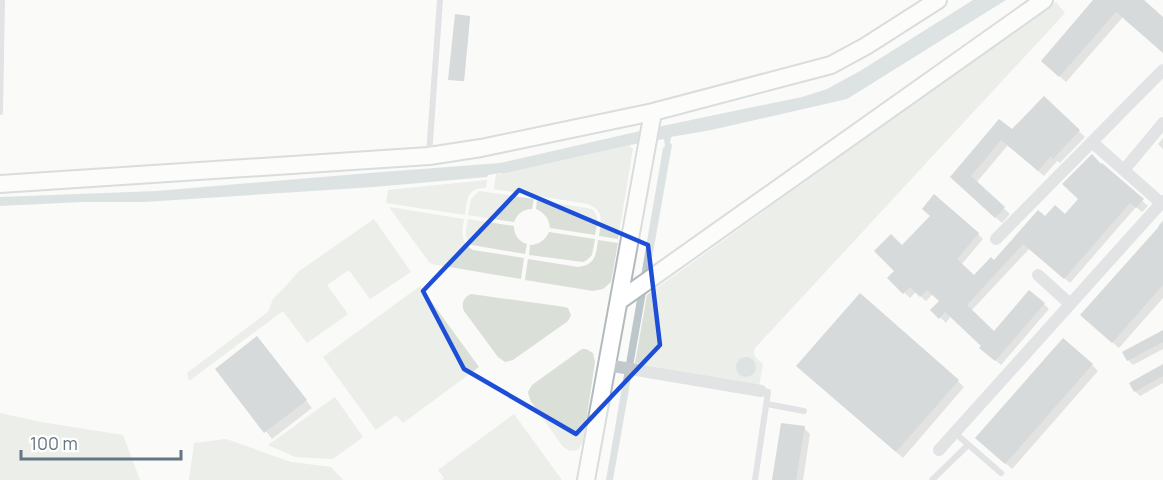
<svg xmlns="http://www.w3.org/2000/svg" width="1163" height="480" font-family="Manrope,sans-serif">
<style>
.green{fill:#dadfd7}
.water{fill:#bbc7cb}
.shadow{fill:#0003}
.building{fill:#aab3b9}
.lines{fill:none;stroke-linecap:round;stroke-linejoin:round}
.secondary-casing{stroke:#b3babf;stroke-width:20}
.lane{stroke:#c3c8cc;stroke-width:6}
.street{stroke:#c3c8cc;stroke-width:12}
.secondary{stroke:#fff;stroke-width:16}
.marked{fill:none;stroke:#1d4ed8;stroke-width:4.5;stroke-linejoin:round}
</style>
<rect width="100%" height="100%" fill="#fafaf8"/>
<!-- green -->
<path class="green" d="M1056,2L1065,13L755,348C752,356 757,359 763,364L759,386L635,363L647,295Z
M630,145L631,148H633L618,239L599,236C601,221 605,211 588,204L494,189L496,174H504Z
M487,180L486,188C467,187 467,200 465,215L386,203L388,190Z
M479,191L534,199L532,209C523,209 517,214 514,222L468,215L471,199Z
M537,200L592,209C600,217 597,225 595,235L550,228C549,219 545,213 536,209Z
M389,207L464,219C462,232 460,242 473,250L524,258L521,279L432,264L429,262Z
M374,219L411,272L370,299L349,270L327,285L348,314L307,343L283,311L189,381L187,373L268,312L273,299L286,286L298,272Z
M468,219L514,226C514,235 518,241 527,244L525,254L472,245C463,238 466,229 468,219Z
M549,232L595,239L592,255L587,260L583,262L529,255L530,245C539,245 545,240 549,232Z
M598,240L618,243L611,282L603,289L593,291L525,280L528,259L578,267C596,265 596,254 598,240Z
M420,286L479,367L403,423L396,415L376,430L323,357Z
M471,294L565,307L568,308L571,315L568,321L513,360L505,362L498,357L464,311C461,304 463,298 471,294Z
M582,349H586L593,353L595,362L583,442L578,450L570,451L563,447L530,400L528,392L532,385Z
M335,397L363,437L333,459L295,457L268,445Z
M0,413L41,422L123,435L140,480H0Z
M514,414L562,480H442L444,478L438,470Z
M226,439L291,462L331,467L343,480H189L194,443Z"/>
<!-- water -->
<path class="water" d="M973,0H1006L847,99L711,130L671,137L670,143L672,145L613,480H606L663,148L665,146L664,139L630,145L503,174L501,173L488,175L487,177L374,187L144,202H83L0,206V197L156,191L369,173L500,163L662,126L802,97L827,89L860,71Z
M736 367a10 10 0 1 1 20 0a10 10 0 1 1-20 0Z"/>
<!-- shadow -->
<path class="shadow" d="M1095,0H1141L1163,19V52L1123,17L1066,82L1049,67Z
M469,17L470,18L464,81L451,80Z
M1044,98L1085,137L1060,163L1057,161L1044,176L1008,145L976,183L1010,214L1002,223L952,177L1012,131Z
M1163,138V149L1158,144Z
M1102,165L1148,206L1142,212L1136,207L1070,283L1030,248L971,311L994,333L1044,304L1049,309L1001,365L987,353L983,346L951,316L946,323L933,310L941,301L933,294L926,301L916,292L910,298L889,278L896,271L902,247L978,234L983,239L961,265L974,277L994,262L1045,218L1065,216L1080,199Z
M1163,220V298L1119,348L1088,321L1160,228L1158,226Z
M1163,332V349L1133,365L1128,360Z
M263,345L312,408L272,439L217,369Z
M1092,365L1098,371L1012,469L984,444Z
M1163,366V383L1140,396L1135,391Z
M805,372L958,381L964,387L903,458Z
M804,428L810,434L803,480H773Z"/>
<!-- building -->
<path class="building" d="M1093,0H1144L1163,17V53L1116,12L1059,77L1041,61Z
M455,14L470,16L464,81L448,80Z
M1044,96L1080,130L1053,159L1051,156L1038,171L1001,140L971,176L1005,207L995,218L950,177L999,119L1012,129Z
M1092,154L1101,164L1102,163L1144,199L1136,208L1130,203L1064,279L1023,244L967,305L994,331L1029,290L1045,303L995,361L979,348L981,346L945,312L939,319L930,310L939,301L927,290L920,297L910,287L903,294L887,278L894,271L874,251L891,234L902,245L930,216L922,209L934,194L979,233L957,259L974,275L991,257L994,260L1038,210L1045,216L1055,205L1065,214L1078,199L1062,184Z
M1163,222V285L1112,343L1080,315Z
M860,293L959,380L896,452L796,366Z
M1163,330V342L1127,361L1122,352Z
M257,336L307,400L264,433L215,369Z
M1063,338L1093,364L1005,464L975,438Z
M1163,364V376L1134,392L1129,383Z
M781,423L805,426L796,480H772Z"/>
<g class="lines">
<!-- secondary casing -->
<g class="secondary-casing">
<path id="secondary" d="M0,184L429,156L481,148L653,112L831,65L866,46L938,0
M619,301L1044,0
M586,480L653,112"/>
</g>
<!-- lane -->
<path class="lane" d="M0,112L2,0
M429,155L440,0
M767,404L804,411
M955,433L1001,473
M755,480L768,392L761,391
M932,480L968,445"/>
<!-- street -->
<path class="street" d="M1092,142L1161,203
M1124,170L1163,123
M996,239L1163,70
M1038,275L1070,304
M607,365L761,391
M939,450L1163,201"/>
<!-- secondary -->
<use href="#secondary" class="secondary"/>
</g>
<!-- marked area -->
<path d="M0 0H1163V480H0ZM519,190L648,245L660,345L576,434L464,369L423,291Z" fill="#fafaf8" fill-opacity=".55" fill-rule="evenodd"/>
<path class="marked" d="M519,190L648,245L660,345L576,434L464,369L423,291Z"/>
<!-- scale -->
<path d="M21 450v9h160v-9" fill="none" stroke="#657683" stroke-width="3"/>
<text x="30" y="450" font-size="18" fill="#657683" stroke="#ffffff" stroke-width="4.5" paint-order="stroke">100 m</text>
</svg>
